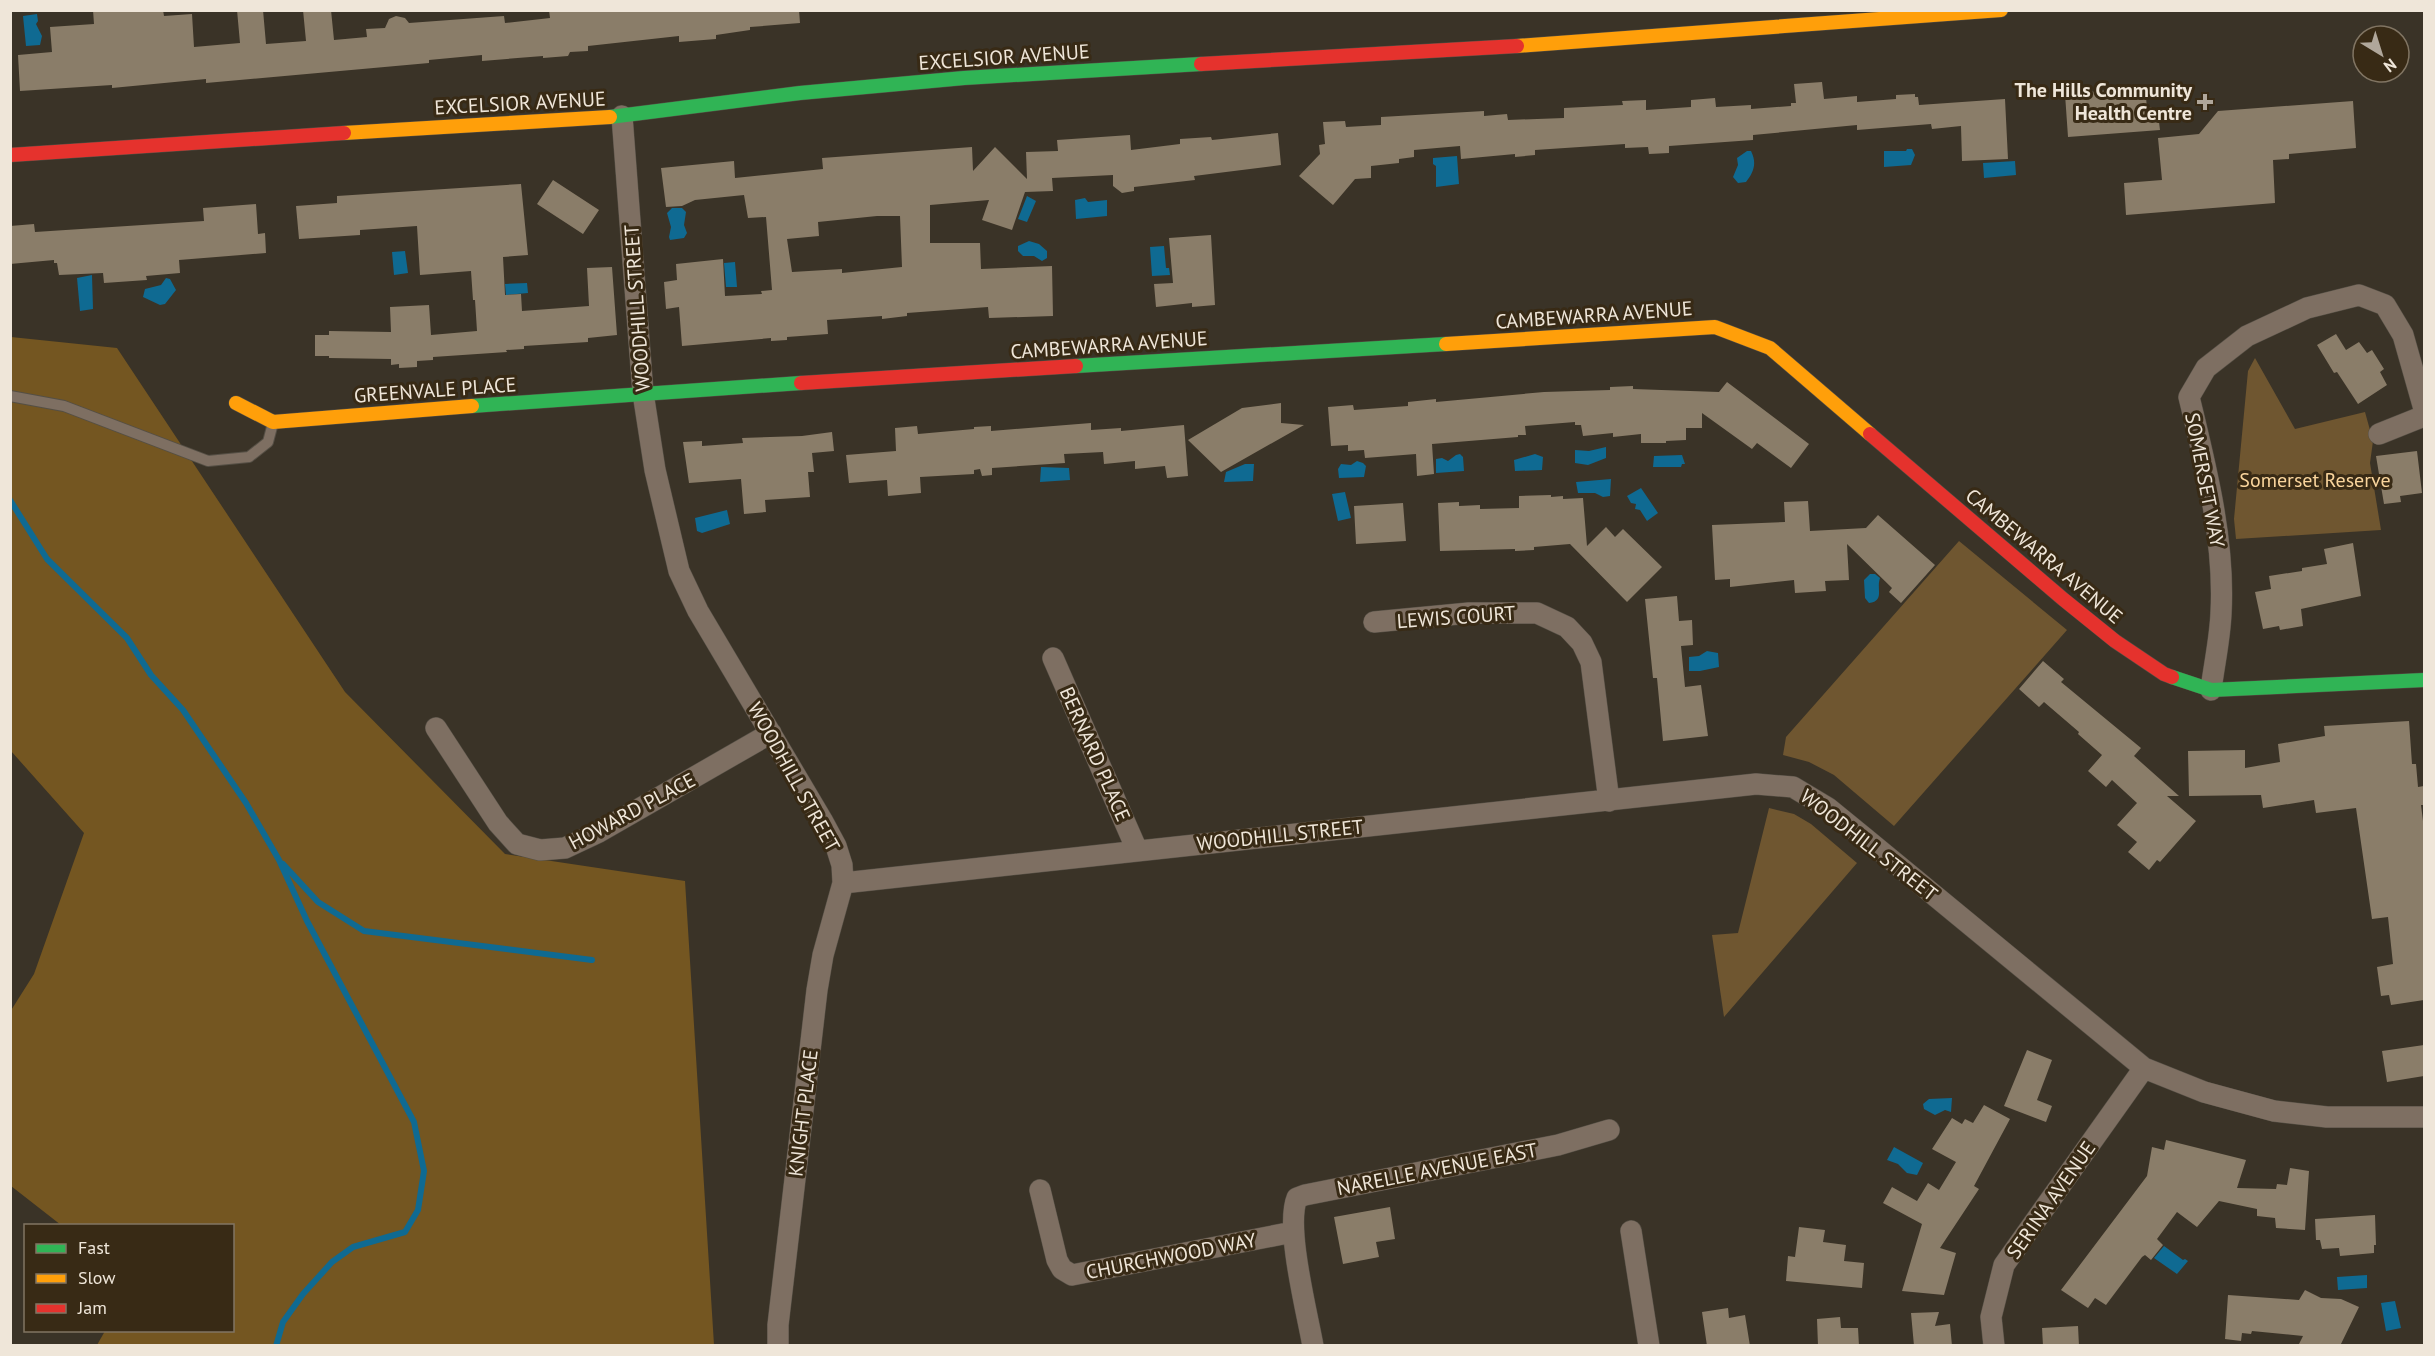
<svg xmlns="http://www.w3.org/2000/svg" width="2435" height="1356" font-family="'PT Sans',sans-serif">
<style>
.green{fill:#6f5630}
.forest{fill:#745621}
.water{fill:#0f6a92}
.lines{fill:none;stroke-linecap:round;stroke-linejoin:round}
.stream{stroke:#0f6a92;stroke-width:6}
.building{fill:#8a7d69;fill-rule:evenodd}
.lane-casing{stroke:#554f45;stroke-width:12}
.street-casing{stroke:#554f45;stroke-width:22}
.fast-casing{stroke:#554f45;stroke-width:15}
.slow-casing{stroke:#554f45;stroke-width:15}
.jam-casing{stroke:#554f45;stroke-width:15}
.lane{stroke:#7e6f62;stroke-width:10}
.street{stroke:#7e6f62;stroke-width:21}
.fast{stroke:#30b455;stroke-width:14}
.slow{stroke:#ff9f0a;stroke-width:14}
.jam{stroke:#e5322d;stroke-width:14}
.poi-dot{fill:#b0a79b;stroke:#382a15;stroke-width:2}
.labels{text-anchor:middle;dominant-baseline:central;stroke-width:6;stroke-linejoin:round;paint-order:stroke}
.street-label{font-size:20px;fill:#efe6d9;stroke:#382a15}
.poi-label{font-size:20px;font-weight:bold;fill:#efe6d9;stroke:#382a15;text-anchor:end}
.park-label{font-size:20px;fill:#fad59d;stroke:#382a15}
</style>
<rect width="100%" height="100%" fill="#3a3327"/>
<!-- green -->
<path class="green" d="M2255,358L2295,429L2365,412L2373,441L2370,463L2381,530L2236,539L2234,519L2248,371Z
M1959,541L2067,630L1894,826L1834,775L1809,762L1783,755L1786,737Z
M1769,808L1794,814L1811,824L1857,863L1724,1017L1712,935L1738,933Z"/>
<!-- forest -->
<path class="forest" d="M11,337L117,348L345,692L505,854L685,881L714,1345H97L105,1331L232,1330V1226L61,1225L11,1186L10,1012L34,974L84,833L11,751Z"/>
<!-- water -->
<path class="water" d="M37,14L38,21L36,24L42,36L40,45L26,46L23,16Z
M1907,149H1912L1915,155L1911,165L1884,167V151H1906Z
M1747,151H1751C1757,163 1754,172 1746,182L1738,183L1733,177L1738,165L1737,158Z
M1457,156L1459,184L1436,187V166L1433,164V158Z
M2015,161L2016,175L1984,178L1983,163Z
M1027,196L1036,201L1027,222L1018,219Z
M1085,198L1088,202L1107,200V216L1076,219L1075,200Z
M672,208H682L686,212L684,225L687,233L684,238L670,240L669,237L671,227L667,213Z
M1029,241L1039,244L1047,251V258L1042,261L1034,256H1023L1018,251V246Z
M1164,246L1166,268H1169L1170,275L1152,276L1150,247Z
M405,251L408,273L394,275L392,252Z
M735,262L737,287H726L724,263Z
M92,275L93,309L80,311L77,278Z
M166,278L170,279L176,290L165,304L160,305L143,297L145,289L161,285Z
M527,283L528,293L506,295L505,284Z
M1606,447V458L1588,465L1575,463V450L1589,451Z
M1460,454L1463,457L1464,471L1436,473V459L1442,458L1448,461L1456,455Z
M1535,454L1543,457L1542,470L1515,471L1514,460Z
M1682,455L1685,464H1682L1681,467H1653L1654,456Z
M1357,461L1363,463L1366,466L1364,477L1339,478L1338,469L1341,464L1351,465Z
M1245,464H1254L1253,481L1224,482L1226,472Z
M1041,467L1069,468L1070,480L1040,482Z
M1611,479L1610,496L1603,497L1595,493H1578L1576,482Z
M1641,488L1658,513L1647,521L1640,510L1635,509L1636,504L1631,503L1627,496Z
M1345,492L1351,518L1338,521L1332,494Z
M727,510L730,524L702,533L697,531L695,518Z
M1870,574H1875L1880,578C1876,589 1885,601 1869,603L1865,598L1864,580Z
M1707,651L1718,653L1719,667L1700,671H1689V657L1699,656Z
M1952,1098L1951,1112L1945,1110L1935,1115L1924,1109L1923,1104L1929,1099Z
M1894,1147L1923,1163L1917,1175L1907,1173L1898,1164L1887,1160Z
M2164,1246L2183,1260L2185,1259L2188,1261L2177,1274L2154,1258Z
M2367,1275V1288L2338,1290L2337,1277Z
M2395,1301L2401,1328L2386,1331L2381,1303Z"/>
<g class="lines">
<!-- stream -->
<path class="stream" d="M10,500L47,559L127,638L151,675L183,710L246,803L279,860L307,921L414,1122L424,1171L418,1210L405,1232L353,1247L332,1262L303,1294L283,1322L276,1346
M283,864L318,902L364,931L592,960"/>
</g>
<!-- building -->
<path class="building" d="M93,10H163L164,16L192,14L194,47L240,43L237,10H263L266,44L306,41L303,10H331L334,40L367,37L366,29L385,28L389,19L396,16L405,18L409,23L504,16L505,23L550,18L549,10H799L800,23L750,27V30L716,35V39L679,42V36L588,46V51L570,52L568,56L543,58V56L482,61V55L429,60V63L206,83V79L112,88V85L20,91L18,55L52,52L50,27L94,24Z
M1822,82L1824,99L1857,96V102L1896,99V95L1915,94V97H1918L1919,105L2005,99L2008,159L1962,161L1961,126L1932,129L1931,124L1857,130V125L1753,135V140L1669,146V153L1649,154L1648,147L1625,148V144L1535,150V155L1515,157V154L1461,159L1460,146L1414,150V157L1399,159V163L1371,166V178L1355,179L1333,205L1299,176L1320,154L1319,145L1325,144L1323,122L1345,121L1346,127L1381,125V117L1484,111V116L1507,114L1508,120L1564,118V108L1623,105L1622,101L1646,100V110L1691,107V100L1715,98L1716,107L1751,105V109L1791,106V103H1796L1794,84Z
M2145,87L2147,108L2152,107L2153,114H2158L2160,130L2068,137L2065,94Z
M2353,101L2356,148L2289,154V159L2273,160L2275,203L2126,215L2124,183L2162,180L2158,138L2199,134L2218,111Z
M1278,133L1281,165L1194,176L1195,180L1134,187V191L1122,193L1113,186V175L1052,178L1053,191L1025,192L1012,230L982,220L989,200L930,205V243H980L981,269L1052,266L1053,316L989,318L988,307L907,313V316L882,319V316L827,320L828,334L787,337V340L771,341V338L682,346L679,307L666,309L664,282L677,280L676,264L723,259L725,296L762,294L761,291L772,290L766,217L748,218L744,195L695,200L682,206L666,207L661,168L734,161L735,178L823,169L822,158L972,147L973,171L995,147L1027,179L1026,152L1058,151L1057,140L1130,135L1131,150L1180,144V139L1211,137L1212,140ZM877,216H900L902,267L842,273V269L792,272L787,239L819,236L818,222Z
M553,180L599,210L583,234L537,204Z
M521,184L528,255L503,257L505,295L521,294L522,311L589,306L587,268L612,267L617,335L588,338V342L524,346V349L506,350L507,352L433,357V360L417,361V367L399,368V364L391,365V359L329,358V356H315V335H329V331L391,332L390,307L429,305L431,335L477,331L475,300H473L471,271L420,275L417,226L360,230V235L299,239L296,206L337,203V196Z
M256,204L258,234L265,233L266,253L179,260L180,273L146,276L147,280L104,283L103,273L59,275L57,263H54V260L10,264V226L34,224L35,232L204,221L203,208Z
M1211,235L1215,305L1192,307V303L1156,307L1154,284L1173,283L1169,238Z
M2336,334L2346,350L2359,342L2367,353L2372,350L2384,369L2380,372L2387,385L2358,404L2337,372L2334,373L2317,345Z
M1727,382L1809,444L1791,468L1757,443L1752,449L1702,413V428H1686V440L1666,441V443H1641V434L1613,437V433L1583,436L1581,425H1575V422L1525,426L1526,435H1518V437L1432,444L1434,474L1417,476L1416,454L1365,458L1364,450L1348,451V445L1331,446L1328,407L1353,405L1354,410L1408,406V402L1436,399V402L1544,392L1610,390V387L1633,386V389L1719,392Z
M1281,403V423L1304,425L1221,472L1188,440L1242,408Z
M1091,423V430L1121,428V431L1184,425L1188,476L1167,478L1165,466L1135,469V461L1104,464L1103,452L1064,454L1065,463L992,468V475L982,476L980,469L974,470V474L920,477L921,493L888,496L887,480L849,483L846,455L896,451L895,428L917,426L918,434L974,429V427L991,426V431Z
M832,432L834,451L812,453L814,472H808L810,497L765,500L766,512L744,514L741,479L689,483L683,442L702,441V446L743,443L742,438L802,436Z
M2417,451L2422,493L2400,496L2401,502L2384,504L2376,456Z
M1551,495V497L1563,496V499L1583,498L1587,546L1606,527L1615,537L1623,529L1662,567L1627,602L1570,544L1534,547V550L1515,551V549L1440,551L1438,503L1459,502V506L1480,505V509L1519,508V496Z
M1808,501L1810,531L1866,528L1878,515L1935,565L1901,603L1889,592L1892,588L1847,544L1849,580L1825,581L1826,591L1795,593L1794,580L1730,587V579L1715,580L1712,525L1785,522L1784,502Z
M1403,503L1406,541L1356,544L1354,506Z
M2353,543L2361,596L2301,609L2303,626L2280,630L2279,626L2263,629L2255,592L2271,589L2269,576L2302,571V568L2327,564L2324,549Z
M1677,596L1679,621L1692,620L1693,645L1681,646L1685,687L1701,685L1708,736L1663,741L1657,678H1653L1645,599Z
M2043,661L2064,679L2061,682L2141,748L2134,756L2179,796H2167L2196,821L2160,862L2157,860L2149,870L2128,852L2137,842L2117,825L2137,803L2112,780L2106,787L2088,771L2102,755L2078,734L2079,732L2044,702L2039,707L2019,689Z
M2409,721L2412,764H2416L2418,787L2424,786V805H2421L2424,829V1000L2391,1005L2389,995L2381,996L2377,967L2393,964L2388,917L2372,919L2356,808L2316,813L2314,800L2263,808L2261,795L2189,796L2188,751L2245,750V768L2280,762L2278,744L2325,736L2324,726Z
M2424,1045V1076L2387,1082L2382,1051Z
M2027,1050L2052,1060L2037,1100L2052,1106L2046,1122L2004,1106Z
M1984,1105L2010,1119L1974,1186L1979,1189L1940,1248L1956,1253L1944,1295L1902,1291L1922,1224L1883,1203L1892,1187L1917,1201L1928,1183L1939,1190L1956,1162L1932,1149L1952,1118L1962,1124L1965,1119L1973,1123Z
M2166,1140L2246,1160L2237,1188L2276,1189L2277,1184L2287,1185L2290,1168L2309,1171L2305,1230L2276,1228L2275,1218L2257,1216V1209L2219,1201L2197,1227L2177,1212L2157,1239L2163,1245L2151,1260L2145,1255L2142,1257L2106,1305L2095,1298L2088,1308L2061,1290L2147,1176L2152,1147L2164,1150Z
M1390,1207L1395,1239L1376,1242L1379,1257L1343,1264L1334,1217Z
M2375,1215L2376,1245H2374V1253L2340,1256L2339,1248L2322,1249L2320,1240H2316L2315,1219Z
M1799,1227L1825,1230L1823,1242L1846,1245L1844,1261L1864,1263L1862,1288L1786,1281L1788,1256L1795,1257Z
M2305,1290L2321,1298L2341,1299L2359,1307L2340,1346H2298L2303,1336L2252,1331L2251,1334L2242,1333L2241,1341L2225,1339L2228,1295L2299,1300Z
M1728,1308L1729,1318L1745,1315L1750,1346H1707L1702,1312Z
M1939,1312L1935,1326L1950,1324L1952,1346H1914L1911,1313Z
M1840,1317L1841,1328H1858L1859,1346H1818L1817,1319Z
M2078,1326L2079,1346H2043L2042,1328Z"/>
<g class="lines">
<!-- lane casing -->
<g class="lane-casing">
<path id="lane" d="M10,396L64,406L208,461L249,457L268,442L273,423"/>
</g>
<!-- street casing -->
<g class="street-casing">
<path id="street" d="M622,116L643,393L655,470L679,571L698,611L822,820L836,846L842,865L843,883L823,955L817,990L778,1325V1346
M2379,434L2424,416
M1374,622L1469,613H1537L1567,627L1582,643L1591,662L1609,801
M1053,658L1137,850
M2211,690C2214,665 2220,639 2221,613C2225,541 2206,467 2189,397L2206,368L2247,336L2307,308L2359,295L2385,305L2403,335L2424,409
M436,728L498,823L517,844L540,850L565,848L599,832L771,733
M843,883L1756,784L1793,787L1828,808L1866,839L2144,1068L2204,1092L2274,1111L2327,1117H2424
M1040,1190L1057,1260L1062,1269L1072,1275L1293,1232
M1631,1231L1649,1346
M1313,1346C1307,1312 1285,1227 1297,1198L1305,1195L1558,1145L1609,1130
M1994,1346L1991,1317L2004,1265L2144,1068"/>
</g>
<!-- fast casing -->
<g class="fast-casing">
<path id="fast" d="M610,117L800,93L964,78L1201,64
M1076,366L1446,344
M472,406L801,383
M2172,677L2211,690L2424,680"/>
</g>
<!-- slow casing -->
<g class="slow-casing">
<path id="slow" d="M1517,46L2001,10
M344,133L610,117
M1446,344L1715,327L1770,348L1870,434
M236,403L273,422L472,406"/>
</g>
<!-- jam casing -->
<g class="jam-casing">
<path id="jam" d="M1201,64L1517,46
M10,155L344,133
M801,383L1076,366
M1870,434L2063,599L2115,641L2164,674L2172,677"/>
</g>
<!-- lane -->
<use href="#lane" class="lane"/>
<!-- street -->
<use href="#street" class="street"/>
<!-- fast -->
<use href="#fast" class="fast"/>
<!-- slow -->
<use href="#slow" class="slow"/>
<!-- jam -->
<use href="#jam" class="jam"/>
</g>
<!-- markers -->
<path class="poi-dot" d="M2202 93h6v6h6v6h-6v6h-6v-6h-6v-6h6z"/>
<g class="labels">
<!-- street labels -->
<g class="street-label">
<text transform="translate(1004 57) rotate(-4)">EXCELSIOR AVENUE</text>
<text transform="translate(520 103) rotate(-3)">EXCELSIOR AVENUE</text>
<text transform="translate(637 308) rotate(-94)">WOODHILL STREET</text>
<text transform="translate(1594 315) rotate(-4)">CAMBEWARRA AVENUE</text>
<text transform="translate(1109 345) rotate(-4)">CAMBEWARRA AVENUE</text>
<text transform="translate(435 390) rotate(-4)">GREENVALE PLACE</text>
<text transform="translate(2205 480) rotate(79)">SOMERSET WAY</text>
<text transform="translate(2044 556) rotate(40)">CAMBEWARRA AVENUE</text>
<text transform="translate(1456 617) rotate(-4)">LEWIS COURT</text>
<text transform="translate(1095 754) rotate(66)">BERNARD PLACE</text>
<text transform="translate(794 777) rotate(61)">WOODHILL STREET</text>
<text transform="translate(632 811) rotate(-28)">HOWARD PLACE</text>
<text transform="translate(1280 835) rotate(-6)">WOODHILL STREET</text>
<text transform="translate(1869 845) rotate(38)">WOODHILL STREET</text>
<text transform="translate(803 1113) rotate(-83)">KNIGHT PLACE</text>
<text transform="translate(1437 1169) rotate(-11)">NARELLE AVENUE EAST</text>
<text transform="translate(2051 1200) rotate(-55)">SERINA AVENUE</text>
<text transform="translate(1171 1256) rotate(-11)">CHURCHWOOD WAY</text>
</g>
<!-- poi labels -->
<g class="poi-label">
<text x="2192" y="90">The Hills Community<tspan x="2192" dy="23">Health Centre</tspan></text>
</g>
<!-- park labels -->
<g class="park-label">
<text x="2315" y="480">Somerset Reserve</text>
</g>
</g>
<!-- border -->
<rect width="2435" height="1356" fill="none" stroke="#efe6d9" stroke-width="24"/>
<!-- legend -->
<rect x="24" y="1224" width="210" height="108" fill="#382a15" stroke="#817563" stroke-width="1.5"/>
<rect x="36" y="1244" width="30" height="9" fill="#30b455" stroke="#817563" stroke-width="1.5"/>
<text x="78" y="1254" font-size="18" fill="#efe6d9">Fast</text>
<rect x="36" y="1274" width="30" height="9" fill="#ff9f0a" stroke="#817563" stroke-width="1.5"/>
<text x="78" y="1284" font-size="18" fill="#efe6d9">Slow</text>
<rect x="36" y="1304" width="30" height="9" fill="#e5322d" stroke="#817563" stroke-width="1.5"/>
<text x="78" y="1314" font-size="18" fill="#efe6d9">Jam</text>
<!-- north arrow -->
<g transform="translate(2381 54) rotate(142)"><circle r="28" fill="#382a15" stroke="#817563" stroke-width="1.5"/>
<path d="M0-4.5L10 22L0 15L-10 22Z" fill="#b0a79b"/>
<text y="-9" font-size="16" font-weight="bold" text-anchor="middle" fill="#efe6d9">N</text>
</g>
</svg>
